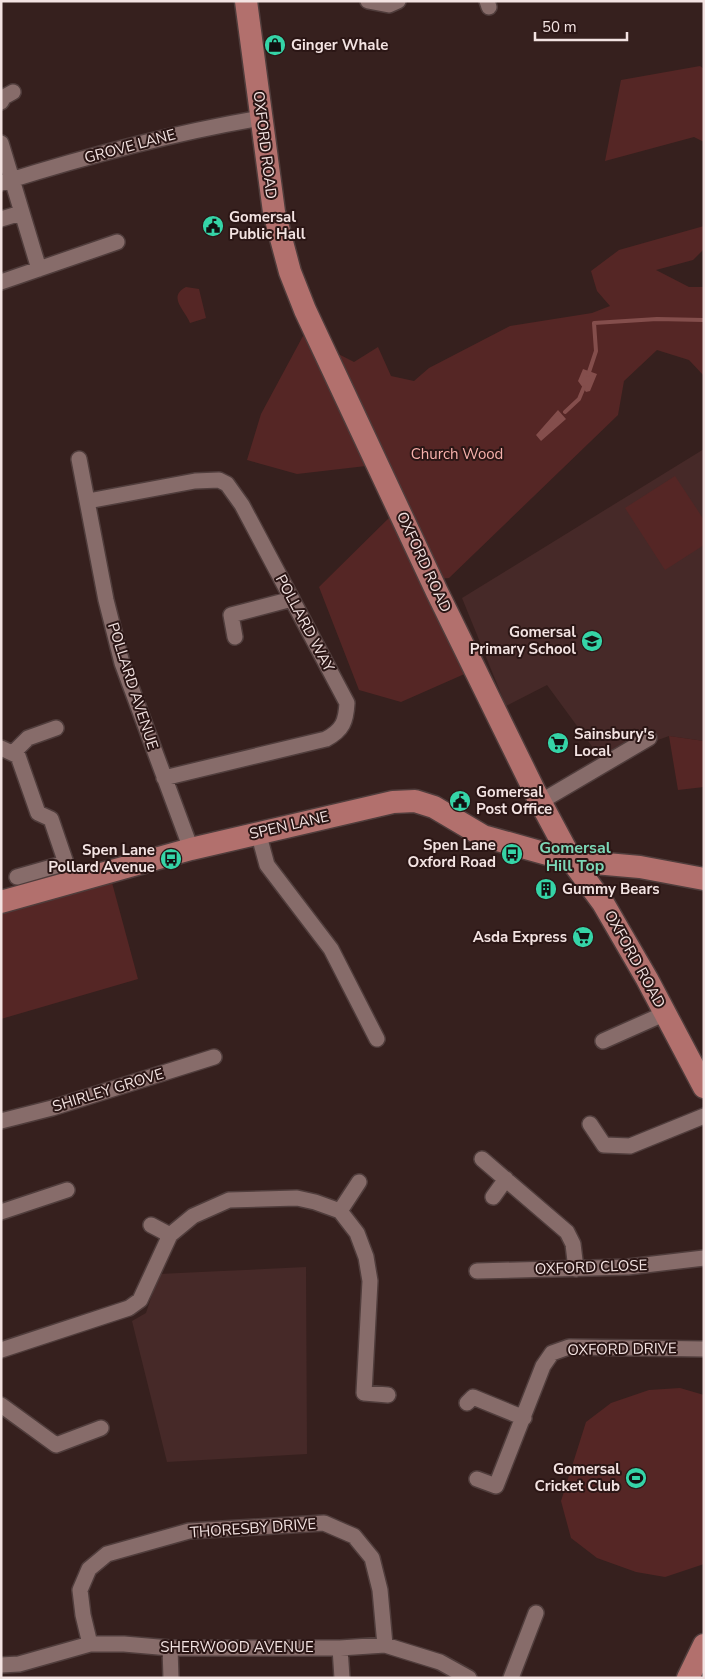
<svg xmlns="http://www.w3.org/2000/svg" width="705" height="1679" font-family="'Nunito Sans',sans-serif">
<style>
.built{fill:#462928}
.green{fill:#552625}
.water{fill:#844e4c}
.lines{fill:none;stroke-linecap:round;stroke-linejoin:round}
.stream{stroke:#844e4c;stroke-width:4}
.minor-casing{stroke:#503d3c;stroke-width:18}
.primary-casing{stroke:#503d3c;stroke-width:25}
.minor{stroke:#876c6a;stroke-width:15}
.primary{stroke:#b2706d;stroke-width:22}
.labels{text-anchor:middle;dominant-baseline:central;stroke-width:4;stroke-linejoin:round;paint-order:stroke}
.poi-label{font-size:15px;font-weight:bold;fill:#f3e3e2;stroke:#2b1615;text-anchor:start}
.street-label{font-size:15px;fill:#f3e3e2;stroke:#2b1615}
.park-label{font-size:15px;fill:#f7b1ac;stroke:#2b1615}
.neighbourhood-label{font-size:16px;font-weight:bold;fill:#7cd8b7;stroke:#2b1615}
</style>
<rect width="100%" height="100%" fill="#36201e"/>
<!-- built -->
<path class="built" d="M704,449V741L669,736L602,760L547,685L506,706L462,598Z
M306,1267L307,1454L167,1462L132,1321L146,1313L159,1274Z"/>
<!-- green -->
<path class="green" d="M700,66L704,69V142L694,137L605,161L621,80Z
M704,226V249L693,260L656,270L689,287H704V376L689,360L657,350L624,381L618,415L449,578L421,580L469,672L401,702L359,690L319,587L393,514L366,466L297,474L247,460L261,414L303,336L354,362L378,347L391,376L414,381L429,368L510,326L592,313L610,306L597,291L591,271L619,250Z
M186,287L199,289L206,318L190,323C185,310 167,297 186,287Z
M675,476L704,520V545L665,570L625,508Z
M669,736L704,741V787L678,790Z
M111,879L138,979L1,1019V909Z
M680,1388L704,1395V1564L665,1577L636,1572L597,1558L571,1538L561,1501L586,1422L611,1403L649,1390Z"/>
<!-- water -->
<path class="water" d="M583,369L597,374L590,391L586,392L578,381Z
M558,410L566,419L541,441L536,435Z"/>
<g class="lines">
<!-- stream -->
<path class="stream" d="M588,375L596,351L594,323L657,319L704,320
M565,412L579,399L584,387"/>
<!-- minor casing -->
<g class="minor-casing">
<path id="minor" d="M368,1L389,5L398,1
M487,1L489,7
M1,102L4,97L13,92
M1,143L39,269
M1,183C87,156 172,133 261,118
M1,219L21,213
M1,282L117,242
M79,459L106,600L122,663L191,849
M88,501L195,481L219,480L227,484L242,505L347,703C346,721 343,730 326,739L164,778
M235,637L231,615L292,599
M1,748L18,756L38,813L51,819L66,863L17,877
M13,753L28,738L56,728
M540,802L649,738
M258,832L267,865L331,949L377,1039
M603,1041L666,1013
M1,1121L52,1108L214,1057
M590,1124L604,1145L630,1146L704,1116
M482,1159L567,1232L573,1244L576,1269
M493,1197L506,1179
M340,1211L359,1182
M1,1212L67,1190
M151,1225L170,1235
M477,1271L628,1267L704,1258
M1,1350L129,1308L140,1300L170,1235L193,1216L229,1200L297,1198L315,1202L340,1211L357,1233L366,1257L370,1281L364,1393L388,1395
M467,1403L473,1397L524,1418
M1,1405L56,1445L101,1428
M477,1479L496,1486L543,1366L552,1353L569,1347L704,1349
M90,1644L83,1615L80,1590L89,1569L107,1554L189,1531L324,1523L354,1536L372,1558L380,1590L385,1645
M170,1648L171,1678
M340,1648L342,1678
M1,1665L19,1664L90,1644H124L170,1648H340L385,1645L440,1662L469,1678
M511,1678L536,1613"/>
</g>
<!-- primary casing -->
<g class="primary-casing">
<path id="primary" d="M246,1L274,212L290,272L305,310L437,592L535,792L572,861L603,903L647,979L704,1087
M1,902L191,849L393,802L415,801L434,807L483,836L572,861L640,867L704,879
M688,1678L704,1645"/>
</g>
<!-- minor -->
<use href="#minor" class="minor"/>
<!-- primary -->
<use href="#primary" class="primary"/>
</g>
<!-- icons -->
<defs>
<g id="shop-disc" transform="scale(1.125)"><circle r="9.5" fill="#35d4a7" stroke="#2b1615"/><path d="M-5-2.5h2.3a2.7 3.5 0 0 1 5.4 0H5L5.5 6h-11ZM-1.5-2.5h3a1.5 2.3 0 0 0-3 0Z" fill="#111"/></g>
<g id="civic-disc" transform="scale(1.125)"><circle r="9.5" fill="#35d4a7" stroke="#2b1615"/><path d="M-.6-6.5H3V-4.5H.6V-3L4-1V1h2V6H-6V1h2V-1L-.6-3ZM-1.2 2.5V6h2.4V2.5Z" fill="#111"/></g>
<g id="school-disc" transform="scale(1.125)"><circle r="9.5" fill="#35d4a7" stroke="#2b1615"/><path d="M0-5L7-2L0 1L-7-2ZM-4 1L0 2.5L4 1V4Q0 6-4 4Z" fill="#111"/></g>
<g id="supermarket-disc" transform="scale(1.125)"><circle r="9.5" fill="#35d4a7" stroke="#2b1615"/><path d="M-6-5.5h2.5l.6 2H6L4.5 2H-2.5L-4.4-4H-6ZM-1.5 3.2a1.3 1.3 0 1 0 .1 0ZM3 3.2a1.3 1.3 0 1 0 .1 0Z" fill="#111"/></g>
<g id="bus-disc" transform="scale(1.125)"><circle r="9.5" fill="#35d4a7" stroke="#2b1615"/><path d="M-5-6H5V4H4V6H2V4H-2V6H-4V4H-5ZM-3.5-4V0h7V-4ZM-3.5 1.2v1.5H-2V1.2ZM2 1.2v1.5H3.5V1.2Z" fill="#111"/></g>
<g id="building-disc" transform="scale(1.125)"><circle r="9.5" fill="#35d4a7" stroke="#2b1615"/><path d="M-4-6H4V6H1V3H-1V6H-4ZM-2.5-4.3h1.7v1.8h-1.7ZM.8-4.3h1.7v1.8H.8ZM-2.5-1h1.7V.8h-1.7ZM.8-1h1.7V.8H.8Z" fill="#111"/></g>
<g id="stadium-disc" transform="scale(1.125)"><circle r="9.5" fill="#35d4a7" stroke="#2b1615"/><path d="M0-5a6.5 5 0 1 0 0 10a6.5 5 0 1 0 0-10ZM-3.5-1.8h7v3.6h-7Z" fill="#111"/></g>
</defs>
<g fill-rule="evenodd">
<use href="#shop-disc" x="275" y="45"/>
<use href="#civic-disc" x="213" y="226"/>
<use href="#school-disc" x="592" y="641"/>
<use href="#supermarket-disc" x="558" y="743"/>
<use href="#civic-disc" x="460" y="801"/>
<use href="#bus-disc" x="512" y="854"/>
<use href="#bus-disc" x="171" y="859"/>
<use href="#building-disc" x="546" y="889"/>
<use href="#supermarket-disc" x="583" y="937"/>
<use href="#stadium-disc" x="636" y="1478"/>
</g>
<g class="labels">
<!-- poi labels -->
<g class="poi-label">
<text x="291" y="45">Ginger Whale</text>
<text x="229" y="217">Gomersal<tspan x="229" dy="17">Public Hall</tspan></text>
<text x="576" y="632" text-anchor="end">Gomersal<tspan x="576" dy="17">Primary School</tspan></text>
<text x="574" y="734">Sainsbury's<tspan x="574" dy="17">Local</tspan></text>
<text x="476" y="792">Gomersal<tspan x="476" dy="17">Post Office</tspan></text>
<text x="496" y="845" text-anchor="end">Spen Lane<tspan x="496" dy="17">Oxford Road</tspan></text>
<text x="155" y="850" text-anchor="end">Spen Lane<tspan x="155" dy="17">Pollard Avenue</tspan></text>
<text x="562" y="889">Gummy Bears</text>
<text x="567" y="937" text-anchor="end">Asda Express</text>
<text x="620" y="1469" text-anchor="end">Gomersal<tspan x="620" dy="17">Cricket Club</tspan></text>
</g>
<!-- street labels -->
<g class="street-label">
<text transform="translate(265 145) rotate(83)">OXFORD ROAD</text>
<text transform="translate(130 146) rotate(-15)">GROVE LANE</text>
<text transform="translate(424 562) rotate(65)">OXFORD ROAD</text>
<text transform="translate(305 623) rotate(62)">POLLARD WAY</text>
<text transform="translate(133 686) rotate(72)">POLLARD AVENUE</text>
<text transform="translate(289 825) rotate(-13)">SPEN LANE</text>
<text transform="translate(635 959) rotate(61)">OXFORD ROAD</text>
<text transform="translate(108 1090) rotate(-17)">SHIRLEY GROVE</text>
<text transform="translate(591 1267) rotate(-2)">OXFORD CLOSE</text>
<text transform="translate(622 1349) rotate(-1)">OXFORD DRIVE</text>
<text transform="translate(253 1528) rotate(-4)">THORESBY DRIVE</text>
<text x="237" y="1647">SHERWOOD AVENUE</text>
</g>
<!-- park labels -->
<g class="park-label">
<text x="457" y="454">Church Wood</text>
</g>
<!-- neighbourhood labels -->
<g class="neighbourhood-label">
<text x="575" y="848">Gomersal<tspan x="575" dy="18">Hill Top</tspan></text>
</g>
</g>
<!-- border -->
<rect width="705" height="1679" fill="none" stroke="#f3e3e2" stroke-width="5"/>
<!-- scale -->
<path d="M535 32v8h92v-8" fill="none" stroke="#f3e3e2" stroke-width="2.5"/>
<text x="542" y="32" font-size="15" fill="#f3e3e2" stroke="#2b1615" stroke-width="4" paint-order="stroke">50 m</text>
</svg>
